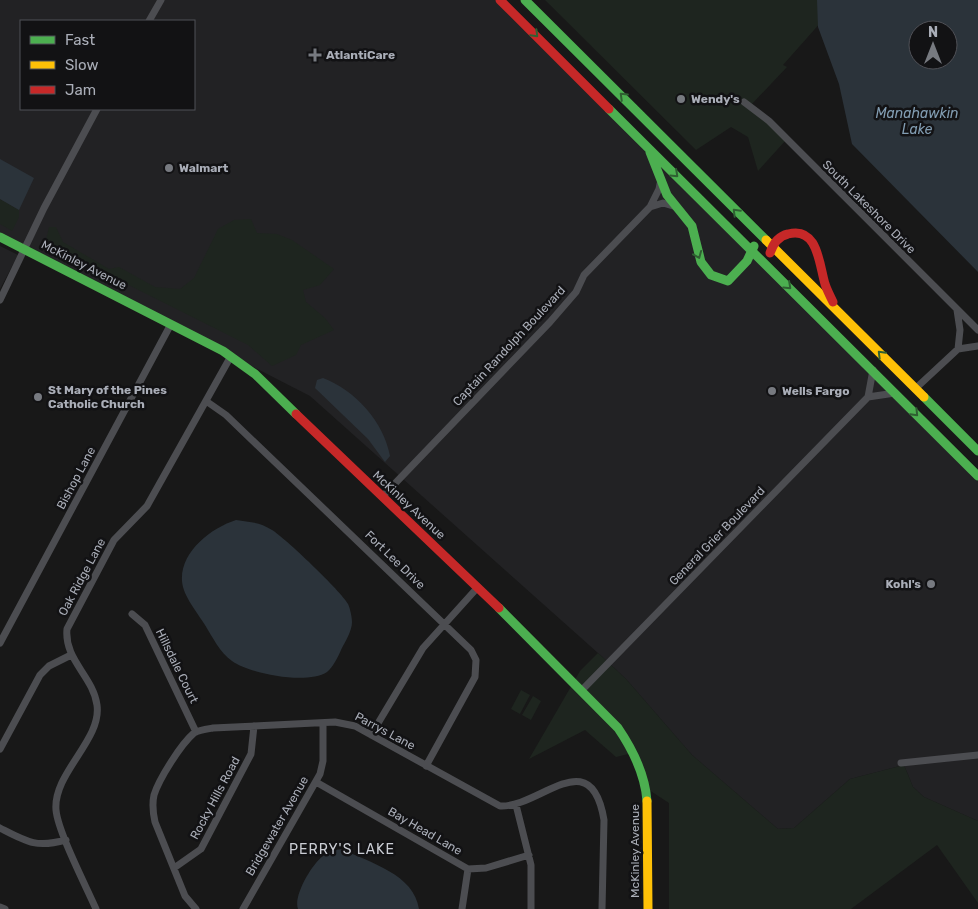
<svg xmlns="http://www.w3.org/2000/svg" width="978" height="909" font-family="Rubik,sans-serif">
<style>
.built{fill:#222224;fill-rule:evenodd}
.green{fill:#1e251f}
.water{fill:#2b333a;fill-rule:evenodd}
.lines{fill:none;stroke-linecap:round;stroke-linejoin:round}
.street{stroke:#4c4d51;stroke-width:7}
.fast{stroke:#4caf50;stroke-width:9}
.slow{stroke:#ffc107;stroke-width:9}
.jam{stroke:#c62828;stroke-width:9}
.oneway{stroke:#2f6032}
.poi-dot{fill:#777a80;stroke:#121214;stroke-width:2}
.labels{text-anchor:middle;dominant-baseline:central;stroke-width:5;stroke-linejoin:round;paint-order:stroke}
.poi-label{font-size:12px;font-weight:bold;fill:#aaaeb8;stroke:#121214;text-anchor:start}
.street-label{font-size:12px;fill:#aaaeb8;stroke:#121214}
.water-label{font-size:14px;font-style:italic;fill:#829db2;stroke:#121214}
.neighbourhood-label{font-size:14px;letter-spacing:1px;fill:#cacdd4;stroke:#121214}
</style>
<rect width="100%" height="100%" fill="#181818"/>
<!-- built -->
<path class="built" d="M0,0H500L978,476V821L924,797L913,787L904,765L850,779L794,828L778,829L692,755L626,679L598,653L310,396L0,237ZM21,21H194V109H21Z
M0,246L18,255L0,289Z"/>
<!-- green -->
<path class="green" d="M545,0H819L822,21L783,65L787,67L751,105L786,140L758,171L748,137L731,127L696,150Z
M0,199L19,210V217L12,231L0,224Z
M251,219L257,233L277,234L292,240L334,269L320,285L303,290L306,302L325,318L334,330L301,345L296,355L272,366L248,345L51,246L46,240L49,227H56L63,242L109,269L119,267L155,287L180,289L194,278L218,229L234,220Z
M598,653L626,679L692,755L778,829L794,828L850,779L904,765L913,787L924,797L978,821V903L937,845L851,909H669V803L646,788L632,753L616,757L585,730L529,759L580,671Z
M521,690L530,695L520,714L511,709Z
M533,696L541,701L531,720L522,715Z"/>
<!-- water -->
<path class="water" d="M817,0H978V272L852,144L839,84L818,27ZM918,30H948V60H918Z
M0,159L34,178L19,210L0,199Z
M323,378C355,390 384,422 390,456L385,462L368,439L315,388L317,380Z
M236,520C249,522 260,522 272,530C284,537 342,592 348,604C350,608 352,617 352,622C352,631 345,642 341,650C338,657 333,667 327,672C307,685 250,674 232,661C220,653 212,636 205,625C197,612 183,596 182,581C180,552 211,528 236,520Z
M342,849C370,863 414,874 419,909H298C293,896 312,864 323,856C329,851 335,850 342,849Z"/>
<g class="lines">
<!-- street -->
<path class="street" d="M149,21L161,0
M744,102L769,121L978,330
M650,207L663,203L673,206
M0,300L44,208L97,109
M957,310L960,330L958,349
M915,389L958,349L978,346
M868,397L873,370
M206,401L226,415L471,650L476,660L475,677L426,766
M382,497L550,322L576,292L584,275L650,207L659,189L660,184
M132,614L145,625L196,732
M0,643L171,324
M582,690L868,397L895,393
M371,735L423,648L478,587
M0,749L40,675L49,666L71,655
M901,763L978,755
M316,782L468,869L486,868L529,855
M516,805L531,865V909
M0,828C27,842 36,848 66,840
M174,868L201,849L251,754L254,726
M0,907L5,909
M96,909C86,886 58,832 56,810C53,773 102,740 97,705C93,676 64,660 67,629L114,540L147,506L231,356
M196,909L185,896L155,822C153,813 152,804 154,795C159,779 181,744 194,733C199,730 207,729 213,728L335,722L355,726L500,806C540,808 591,741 604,820L602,909
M243,909L320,774L323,761V723
M462,909L468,869"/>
<!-- fast -->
<path class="fast" d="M525,0L766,240
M609,109L978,476
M650,152L667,195L692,226L701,262L711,275L728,281L747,261L754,246
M0,237L223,351L255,374L296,414
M924,397L978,451
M499,608L618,728C633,750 645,774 647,801"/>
<!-- slow -->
<path class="slow" d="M766,240L924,397
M647,801L648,909"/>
<!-- jam -->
<path class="jam" d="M500,0L609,109
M770,253C773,244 779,236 788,234C818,226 819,264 825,284C827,290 830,296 833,302
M296,414L499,608"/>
</g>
<!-- one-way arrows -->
<defs><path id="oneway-chevron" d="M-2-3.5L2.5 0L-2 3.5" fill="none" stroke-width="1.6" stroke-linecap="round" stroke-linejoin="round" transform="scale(1.25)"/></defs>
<g class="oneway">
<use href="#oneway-chevron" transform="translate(535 34) rotate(45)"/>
<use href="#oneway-chevron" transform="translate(623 96) rotate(-136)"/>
<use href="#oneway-chevron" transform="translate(675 174) rotate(43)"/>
<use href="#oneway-chevron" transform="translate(736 212) rotate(-135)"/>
<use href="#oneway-chevron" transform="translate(698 255) rotate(68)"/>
<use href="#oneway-chevron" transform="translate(788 286) rotate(43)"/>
<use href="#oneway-chevron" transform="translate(881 354) rotate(-135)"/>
<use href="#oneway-chevron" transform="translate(915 413) rotate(46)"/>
</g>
<!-- markers -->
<g class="poi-dot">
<path d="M312.5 47.5h5v5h5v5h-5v5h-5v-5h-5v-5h5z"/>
<circle cx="681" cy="99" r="5"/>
<circle cx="169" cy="168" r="5"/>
<circle cx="772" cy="391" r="5"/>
<circle cx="38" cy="397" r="5"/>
<circle cx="931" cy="584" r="5"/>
</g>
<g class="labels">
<!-- poi labels -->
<g class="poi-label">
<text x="326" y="55">AtlantiCare</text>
<text x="691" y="99">Wendy's</text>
<text x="179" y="168">Walmart</text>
<text x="48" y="390">St Mary of the Pines<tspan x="48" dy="14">Catholic Church</tspan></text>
<text x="782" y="391">Wells Fargo</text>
<text x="921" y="584" text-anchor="end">Kohl's</text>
</g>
<!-- street labels -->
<g class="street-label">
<text transform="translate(869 207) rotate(45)">South Lakeshore Drive</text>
<text transform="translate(84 265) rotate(27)">McKinley Avenue</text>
<text transform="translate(509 346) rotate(-47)">Captain Randolph Boulevard</text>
<text transform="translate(76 478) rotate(-62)">Bishop Lane</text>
<text transform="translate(409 505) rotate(43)">McKinley Avenue</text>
<text transform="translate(717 536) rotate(-46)">General Grier Boulevard</text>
<text transform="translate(395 560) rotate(44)">Fort Lee Drive</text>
<text transform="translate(82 577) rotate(-62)">Oak Ridge Lane</text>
<text transform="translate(177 666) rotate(64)">Hillsdale Court</text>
<text transform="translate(385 731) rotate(28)">Parrys Lane</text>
<text transform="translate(215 798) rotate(-62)">Rocky Hills Road</text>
<text transform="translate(277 826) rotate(-60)">Bridgewater Avenue</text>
<text transform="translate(425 831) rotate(30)">Bay Head Lane</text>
<text transform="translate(635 851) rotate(-90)">McKinley Avenue</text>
</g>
<!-- water labels -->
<g class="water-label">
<text x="917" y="113">Manahawkin<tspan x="917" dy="16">Lake</tspan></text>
</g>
<!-- neighbourhood labels -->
<g class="neighbourhood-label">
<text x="342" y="849">PERRY'S LAKE</text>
</g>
</g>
<!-- legend -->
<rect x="20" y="20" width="175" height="90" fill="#121214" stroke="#4f5056"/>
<rect x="30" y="36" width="25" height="8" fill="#4caf50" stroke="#4f5056"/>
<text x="65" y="45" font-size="15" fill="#aaaeb8">Fast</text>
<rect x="30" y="61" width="25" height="8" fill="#ffc107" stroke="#4f5056"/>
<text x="65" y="70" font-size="15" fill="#aaaeb8">Slow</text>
<rect x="30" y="86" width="25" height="8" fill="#c62828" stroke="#4f5056"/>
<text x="65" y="95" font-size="15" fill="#aaaeb8">Jam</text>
<!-- north arrow -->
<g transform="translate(933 45)"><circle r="24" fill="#121214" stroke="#4f5056"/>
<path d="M0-4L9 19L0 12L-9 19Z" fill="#777a80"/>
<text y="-8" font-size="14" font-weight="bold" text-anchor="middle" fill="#aaaeb8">N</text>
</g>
</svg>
